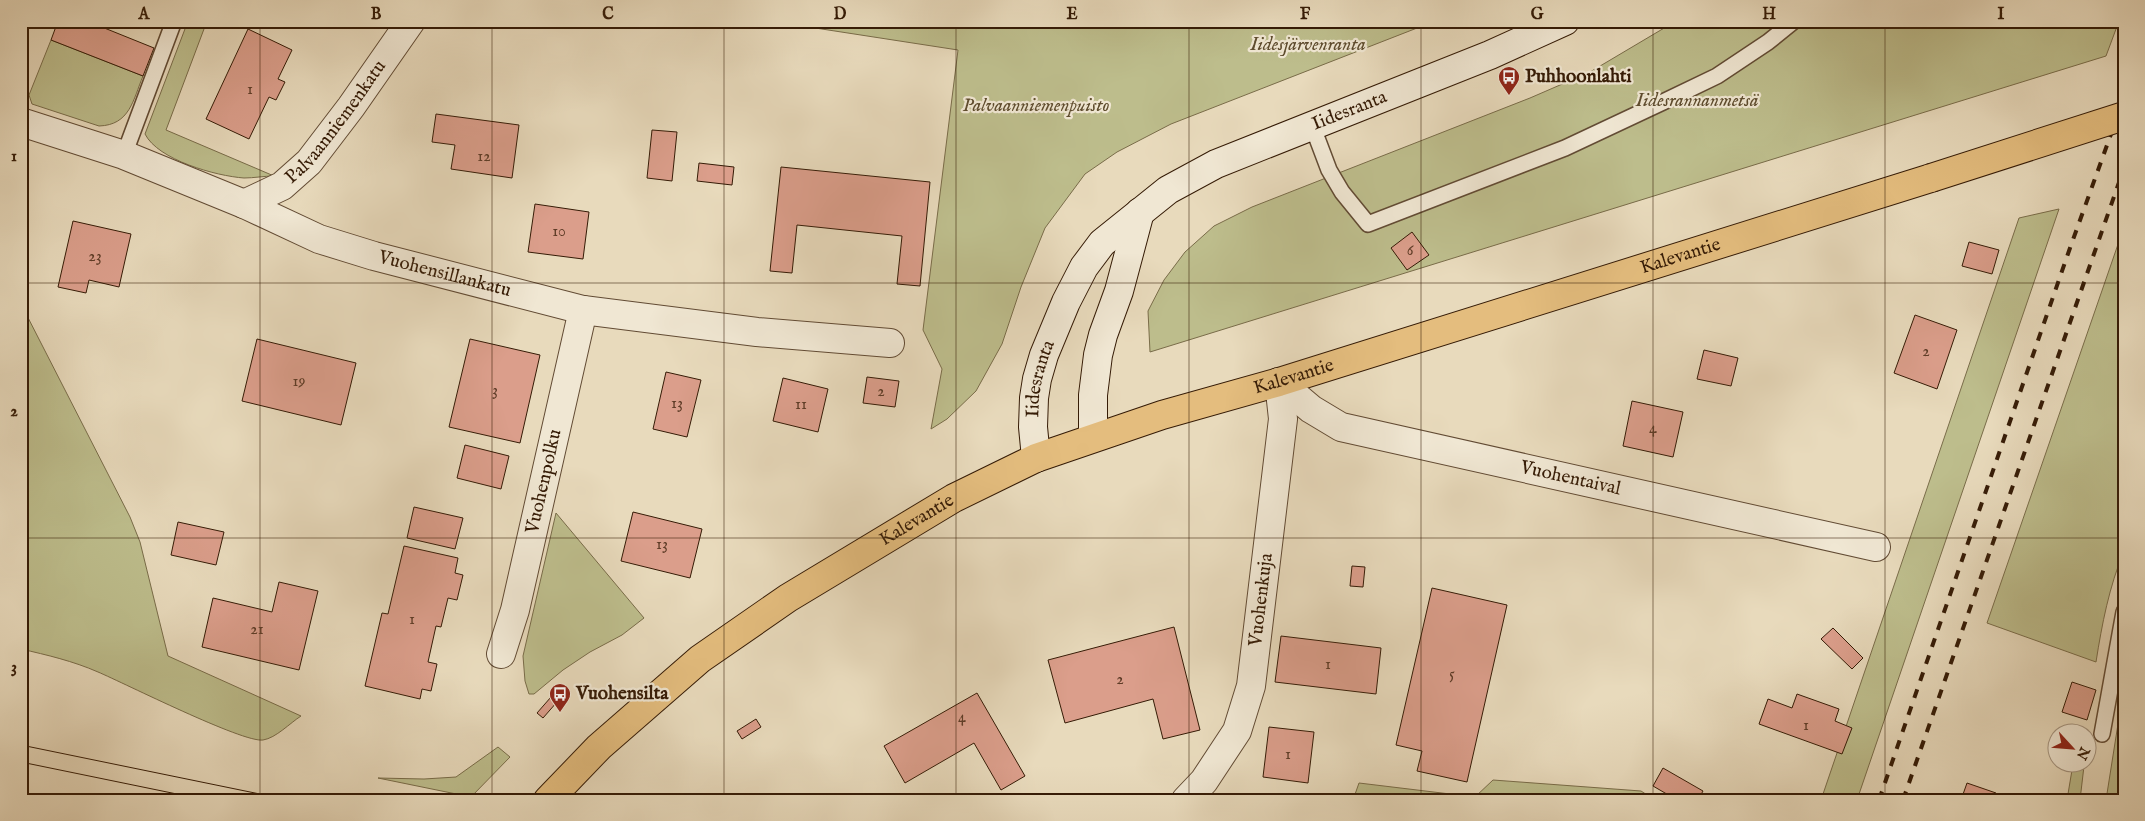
<svg xmlns="http://www.w3.org/2000/svg" width="2145" height="821" font-family="'IM FELL English',serif">
<style>
.green{fill:#bdbd8c;stroke:#796c49}
.building{fill:#db9e8b;stroke:#351b06}
.lines{fill:none;stroke-linecap:round;stroke-linejoin:round}
.lane-casing{stroke:#624b34;stroke-width:18}
.street-casing{stroke:#624b34;stroke-width:30}
.secondary-casing{stroke:#351b06;stroke-width:30}
.primary-casing{stroke:#351b06;stroke-width:30}
.lane{stroke:#f0e7d3;stroke-width:15}
.street{stroke:#f0e7d3;stroke-width:28}
.secondary{stroke:#f0e7d3;stroke-width:28}
.primary{stroke:#e4bd7e;stroke-width:28}
.tram{stroke:#351b06;stroke-width:1}
.rail{stroke:#351b06;stroke-width:4;stroke-dasharray:9 9;stroke-linecap:butt}
.primary-bridge-casing{stroke:#351b06;stroke-width:30;stroke-linecap:butt}
.primary-bridge{stroke:#e4bd7e;stroke-width:28}
.grid{fill:none;stroke:#351b06;stroke-width:1;stroke-opacity:0.55}
.labels{text-anchor:middle;dominant-baseline:central;stroke-width:4.5;stroke-linejoin:round;paint-order:stroke}
.number-label{font-size:16px;fill:#5e3c27}
.park-label{font-size:19px;font-style:italic;fill:#5e4c2e;stroke:#f0e7d3}
.poi-label{font-size:19px;font-weight:bold;fill:#351b06;stroke:#f0e7d3;text-anchor:start}
.street-label{font-size:19px;fill:#351b06;stroke:#f0e7d3}
.neatline{fill:none;stroke:#351b06;stroke-width:2}
.grid-label{font-size:16px;text-anchor:middle;font-weight:bold;fill:#351b06}
</style>
<rect width="100%" height="100%" fill="#e8dabc"/>
<filter id="stains"><feTurbulence type="fractalNoise" baseFrequency=".004" numOctaves="4"/><feColorMatrix values="0 0 0 0 .2 0 0 0 0 .09 0 0 0 0 .02 0 0 0 .5 -.17"/></filter>
<radialGradient id="worn" r=".72"><stop offset=".6" stop-color="#630" stop-opacity="0"/><stop offset="1" stop-color="#630" stop-opacity=".3"/></radialGradient>
<!-- green -->
<path class="green" d="M188,21H207L166,130L274,176C264,176 254,178 244,178C216,176 158,160 145,134Z
M770,21H1435L1171,124L1117,152L1085,174L1045,228L1021,287L1002,344L976,391L947,419L931,429L942,369L923,330L958,50Z
M1676,21H2119L2106,56L1150,352L1148,311L1164,280L1185,252L1214,226L1252,207L1530,98L1590,72Z
M51,40L143,76C133,100 130,125 99,126L32,104L29,95Z
M2059,209L1857,800H1821L2019,218Z
M2124,227V551C2109,587 2102,624 2096,662L1987,623Z
M21,304L130,517L140,542L168,656L301,716C290,723 276,738 263,740C243,743 124,683 98,672C73,661 47,655 21,649Z
M556,513L644,618L622,635L590,652L563,670L534,694H529L525,681L523,656Z
M2124,686V800H2106Z
M498,747L510,757L471,797L378,778L424,779L456,777Z
M2073,764L2084,766L2080,800H2067Z
M1493,780L1641,791L1655,800H1353L1359,783L1475,797Z"/>
<!-- building -->
<path class="building" d="M58,21H87L154,48L143,76L51,40Z
M248,29L292,50L278,79L285,82L276,100L269,97L249,139L206,119Z
M436,114L519,125L512,178L451,169L455,145L432,142Z
M652,130L677,132L672,181L647,178Z
M699,163L734,167L732,185L697,181Z
M781,167L930,182L920,286L897,284L902,236L797,225L792,273L770,271Z
M535,204L589,212L583,259L528,252Z
M73,221L131,234L119,287L89,280L86,293L58,287Z
M1412,232L1429,255L1407,270L1391,248Z
M1969,242L1999,250L1992,274L1962,266Z
M1915,315L1957,330L1937,389L1894,373Z
M257,339L356,363L341,425L242,401Z
M470,339L540,355L520,443L449,427Z
M1704,350L1738,358L1731,386L1697,379Z
M666,372L701,380L687,437L653,429Z
M867,377L899,381L895,407L863,403Z
M783,378L828,389L818,432L773,421Z
M1632,401L1683,412L1673,457L1623,446Z
M465,445L509,456L501,489L457,478Z
M414,507L463,518L455,549L407,538Z
M633,512L702,529L690,578L621,561Z
M178,522L224,532L216,565L171,555Z
M404,546L458,558L455,573L463,575L457,600L448,598L441,627L436,626L428,662L437,664L431,691L422,689L420,699L365,686L382,613L388,614Z
M1352,566L1365,567L1363,587L1350,586Z
M279,582L318,591L299,670L202,647L213,598L272,612Z
M1432,588L1507,605L1467,782L1417,771L1422,751L1396,745Z
M1174,627L1200,730L1163,739L1153,699L1065,723L1048,660Z
M1833,628L1863,658L1852,669L1821,639Z
M1281,636L1381,648L1376,694L1275,682Z
M2072,682L2096,690L2087,720L2062,712Z
M977,693L1025,776L1001,790L974,743L905,783L884,746Z
M1797,694L1839,709L1835,721L1852,728L1842,754L1759,724L1768,699L1792,708Z
M551,697L557,702L543,718L537,713Z
M756,719L761,727L742,739L737,731Z
M1269,727L1314,732L1308,783L1263,777Z
M1663,768L1703,791L1698,800H1677L1653,786Z
M1967,783L1996,793L1993,800H1961Z"/>
<g class="lines">
<!-- lane casing -->
<g class="lane-casing">
<path id="lane" d="M1312,125L1329,170L1342,192L1368,224L1565,148L1663,102L1717,76L1768,42L1794,21
M124,155L174,21
M2102,734L2124,612"/>
</g>
<!-- street casing -->
<g class="street-casing">
<g id="street">
<path id="s1" d="M21,122L124,155L244,204L319,239L374,256L583,310L757,332L890,343"/>
<path id="s2" d="M244,204L282,186L309,162L351,107L411,21"/>
<path id="s3" d="M1279,382L1311,409L1341,427L1876,547"/>
<path id="s4" d="M501,654L515,610L583,310"/>
<path id="s5" d="M1186,800L1204,781L1237,731L1251,686L1283,419L1279,382"/>
</g>
</g>
<!-- secondary casing -->
<g class="secondary-casing">
<g id="secondary">
<path d="M1093,437V395L1098,355L1103,335L1119,291L1140,212"/>
<path id="s6" d="M1036,458L1033,427L1034,398L1037,379L1044,355L1066,302L1084,267L1102,243L1168,190L1216,164L1490,55L1565,21"/>
</g>
</g>
<!-- primary casing -->
<g class="primary-casing">
<g id="primary">
<path id="s7" d="M548,800L599,747L700,659L788,598L954,498L1036,458L1162,415L1279,382L1931,178"/>
</g>
</g>
<!-- lane -->
<use href="#lane" class="lane"/>
<!-- street -->
<use href="#street" class="street"/>
<!-- secondary -->
<use href="#secondary" class="secondary"/>
<!-- primary -->
<use href="#primary" class="primary"/>
<!-- tram -->
<path class="tram" d="M21,745L289,800
M21,762L206,800"/>
<!-- rail -->
<path class="rail" d="M1879,800L2070,248L2124,98
M1903,800L2124,168"/>
<!-- primary-bridge casing -->
<g class="primary-bridge-casing">
<path id="primary-bridge" d="M1931,178L2124,116"/>
</g>
<!-- primary-bridge -->
<use href="#primary-bridge" class="primary-bridge"/>
</g>
<!-- grid -->
<path class="grid" d="M260,21V800M492,21V800M724,21V800M956,21V800M1189,21V800M1421,21V800M1653,21V800M1885,21V800M21,283H2124M21,538H2124"/>
<!-- icons -->
<defs>
<g id="bus-pin" transform="scale(1.125)"><path d="M0 17L-7.5 6A9.5 9.5 0 1 1 7.5 6Z" fill="#8f2418" stroke="#f0e7d3"/><path d="M-5-6H5V4H4V6H2V4H-2V6H-4V4H-5ZM-3.5-4V0h7V-4ZM-3.5 1.2v1.5H-2V1.2ZM2 1.2v1.5H3.5V1.2Z" fill="#fff"/></g>
</defs>
<g fill-rule="evenodd">
<use href="#bus-pin" x="1509" y="77"/>
<use href="#bus-pin" x="560" y="694"/>
</g>
<g class="labels">
<!-- number labels -->
<g class="number-label">
<text x="250" y="90">1</text>
<text x="484" y="157">12</text>
<text x="559" y="232">10</text>
<text x="1410" y="251">6</text>
<text x="95" y="257">23</text>
<text x="1926" y="352">2</text>
<text x="299" y="382">19</text>
<text x="495" y="391">3</text>
<text x="881" y="392">2</text>
<text x="677" y="404">13</text>
<text x="801" y="405">11</text>
<text x="1653" y="429">4</text>
<text x="662" y="545">13</text>
<text x="412" y="620">1</text>
<text x="257" y="630">21</text>
<text x="1328" y="665">1</text>
<text x="1452" y="675">5</text>
<text x="1120" y="680">2</text>
<text x="962" y="718">4</text>
<text x="1806" y="726">1</text>
<text x="1288" y="755">1</text>
</g>
<!-- park labels -->
<g class="park-label">
<text x="1308" y="45">Iidesjärvenranta</text>
<text x="1697" y="101">Iidesrannanmetsä</text>
<text x="1036" y="106">Palvaanniemenpuisto</text>
</g>
<!-- poi labels -->
<g class="poi-label">
<text x="1525" y="77">Puhhoonlahti</text>
<text x="576" y="694">Vuohensilta</text>
</g>
<!-- street labels -->
<g class="street-label">
<text stroke="none"><textPath href="#s6" startOffset="514">Iidesranta</textPath></text>
<text stroke="none"><textPath href="#s2" startOffset="126">Palvaanniemenkatu</textPath></text>
<text stroke="none"><textPath href="#s7" startOffset="1275">Kalevantie</textPath></text>
<text stroke="none"><textPath href="#s1" startOffset="451">Vuohensillankatu</textPath></text>
<text stroke="none"><textPath href="#s7" startOffset="870">Kalevantie</textPath></text>
<text stroke="none"><textPath href="#s6" startOffset="80">Iidesranta</textPath></text>
<text stroke="none"><textPath href="#s3" startOffset="312">Vuohentaival</textPath></text>
<text stroke="none"><textPath href="#s4" startOffset="178">Vuohenpolku</textPath></text>
<text stroke="none"><textPath href="#s7" startOffset="465">Kalevantie</textPath></text>
<text stroke="none"><textPath href="#s5" startOffset="220">Vuohenkuja</textPath></text>
</g>
</g>
<!-- margin -->
<rect width="2145" height="821" fill="none" stroke="#e8dabc" stroke-width="55"/>
<!-- north arrow -->
<g transform="translate(2072 748) rotate(116)"><circle r="24" fill="#f0e7d3" stroke="#a59581"/>
<path d="M0-4L9 19L0 12L-9 19Z" fill="#8f2418"/>
<text y="-8" font-size="14" font-weight="bold" text-anchor="middle" fill="#351b06">N</text>
</g>
<rect x="28" y="28" width="2090" height="766" class="neatline"/>
<g class="grid-label">
<text x="144" y="19">A</text>
<text x="376" y="19">B</text>
<text x="608" y="19">C</text>
<text x="840" y="19">D</text>
<text x="1072" y="19">E</text>
<text x="1305" y="19">F</text>
<text x="1537" y="19">G</text>
<text x="1769" y="19">H</text>
<text x="2001" y="19">I</text>
<text x="14" y="161">1</text>
<text x="14" y="416">2</text>
<text x="14" y="672">3</text>
</g>
<rect width="100%" height="100%" filter="url(#stains)"/>
<rect width="100%" height="100%" fill="url(#worn)"/>
</svg>
